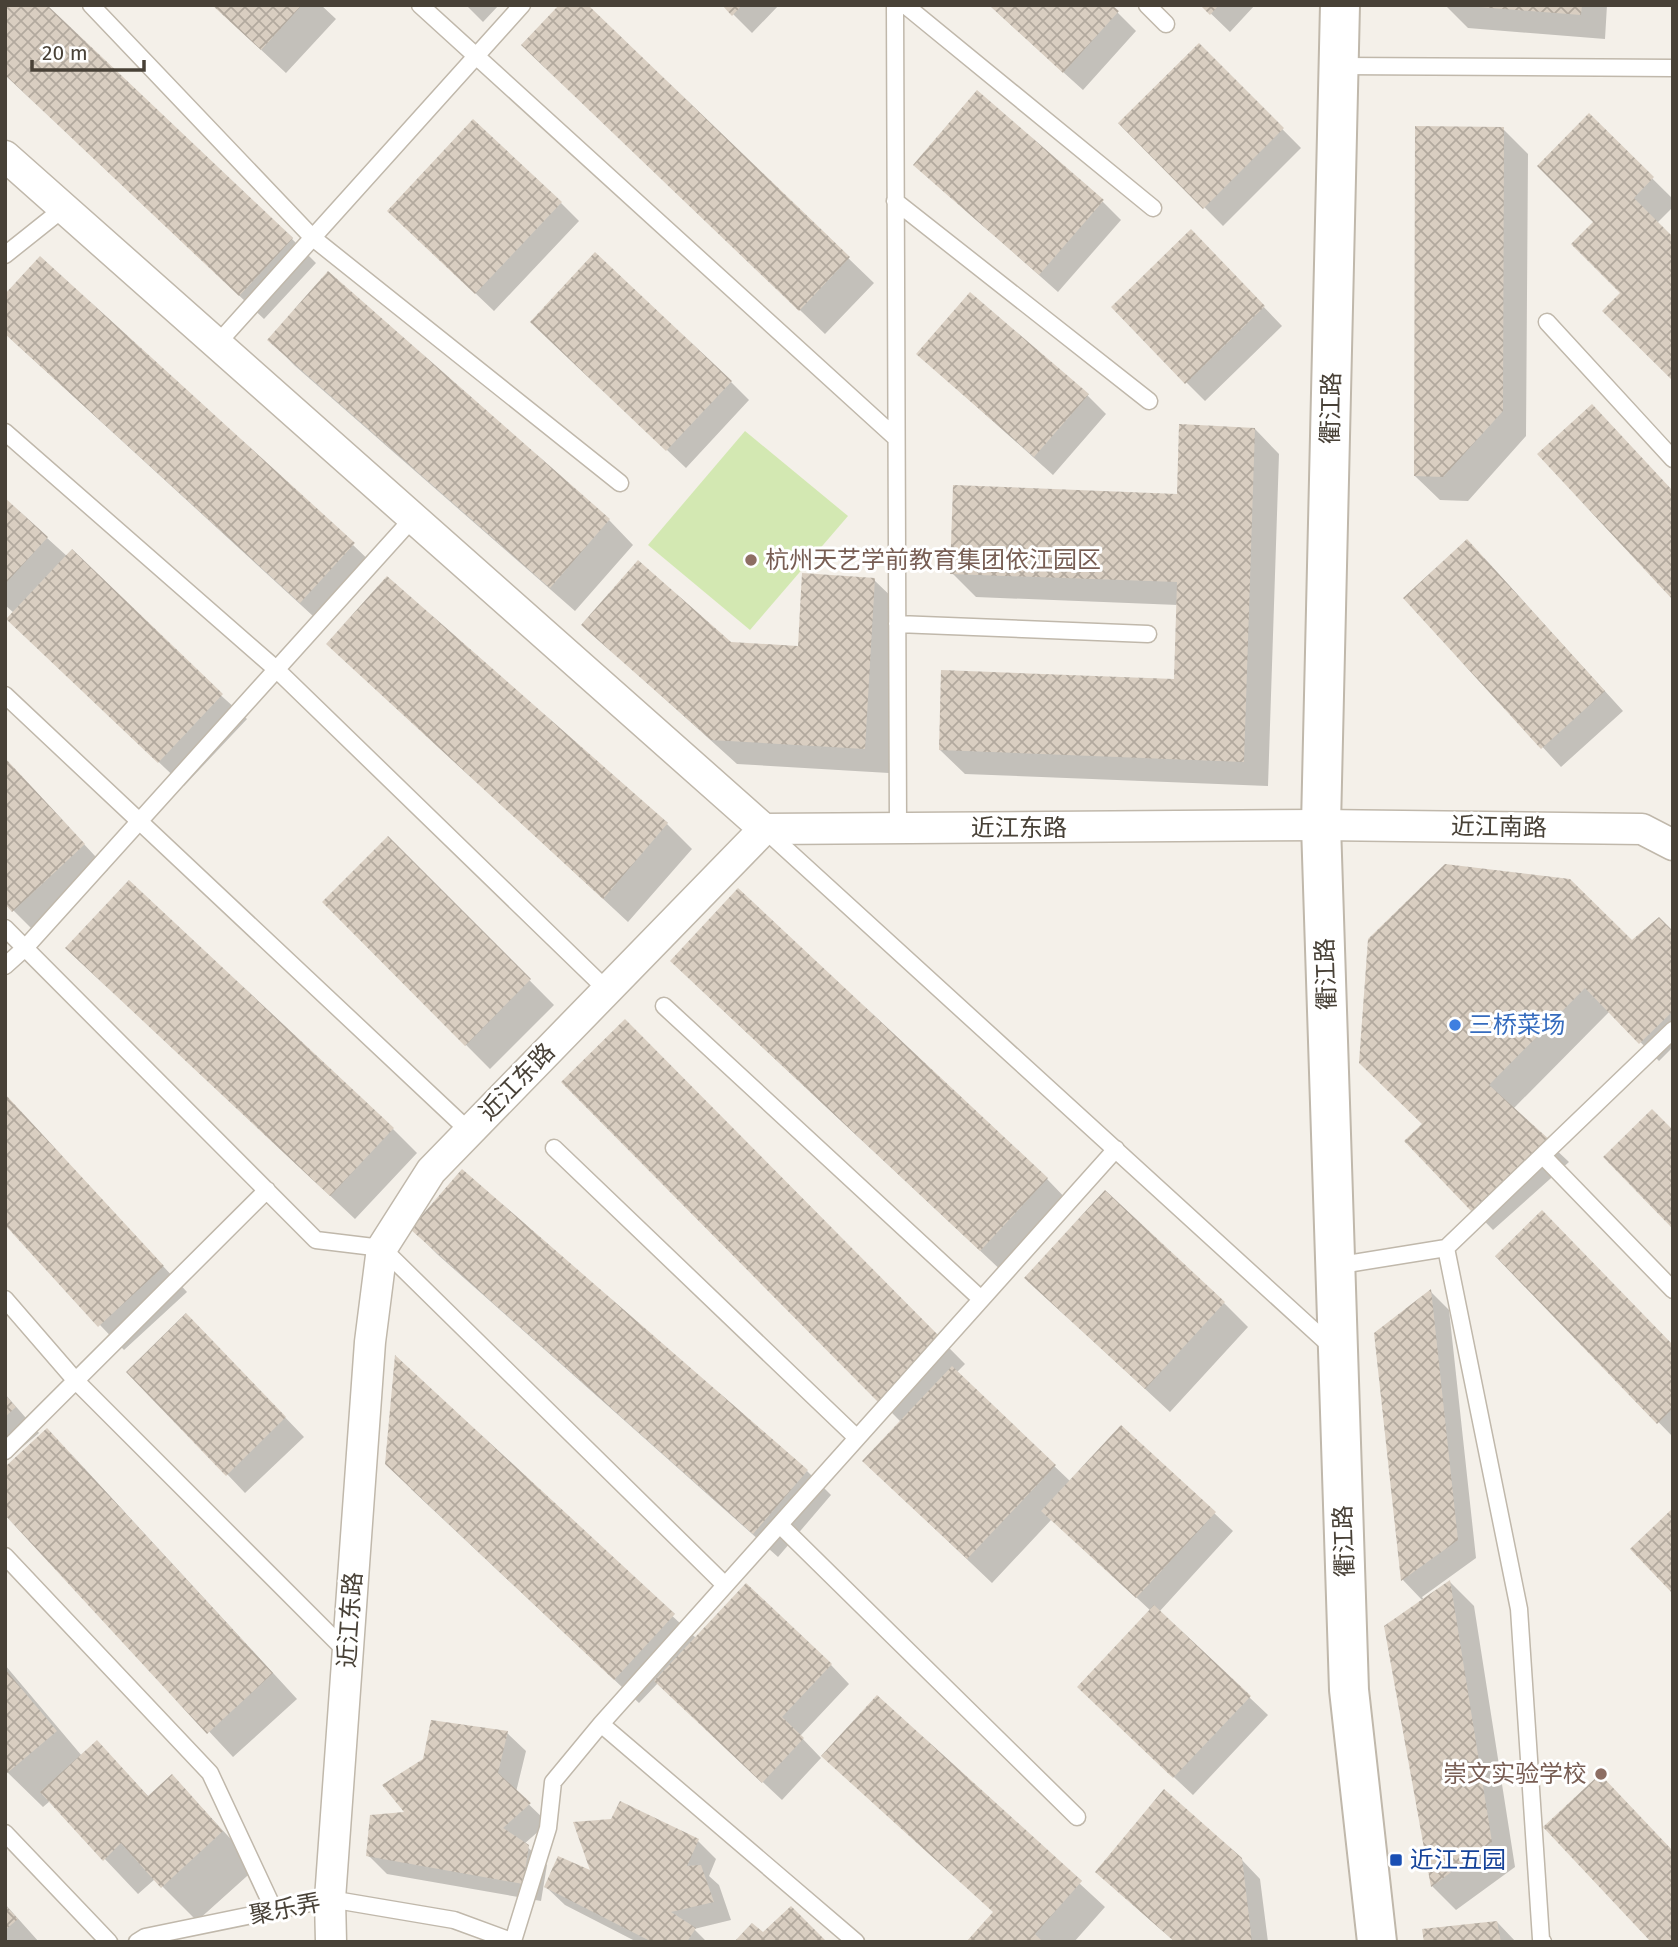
<svg xmlns="http://www.w3.org/2000/svg" width="1678" height="1947" font-family="'Fira Sans','Noto Sans SC',sans-serif">
<style>
.green{fill:#d3e8b2}
.shadow{fill:#0003}
.building{fill:url(#building-cross-hatch)}
.lines{fill:none;stroke-linecap:round;stroke-linejoin:round}
.service-casing{stroke:#c0b8ab;stroke-width:19}
.minor-casing{stroke:#c0b8ab;stroke-width:33}
.tertiary-casing{stroke:#c0b8ab;stroke-width:42}
.service{stroke:#fff;stroke-width:16}
.minor{stroke:#fff;stroke-width:30}
.tertiary{stroke:#fff;stroke-width:38}
.education-dot{fill:#8d6e63;stroke:#fff;stroke-width:2.5}
.shop-dot{fill:#3f7fe0;stroke:#fff;stroke-width:2.5}
.transit-dot{fill:#1a4fb4;stroke:#fff;stroke-width:2.5}
.labels{text-anchor:middle;dominant-baseline:central;stroke-width:6;stroke-linejoin:round;paint-order:stroke}
.street-label{font-size:24px;fill:#484137;stroke:#fff}
.education-label{font-size:24px;fill:#785e54;stroke:#fff;text-anchor:start}
.shop-label{font-size:24px;fill:#366cbe;stroke:#fff;text-anchor:start}
.transit-label{font-size:24px;fill:#164399;stroke:#fff;text-anchor:start}
</style>
<defs>
<pattern id="building-cross-hatch" width="8" height="8" patternUnits="userSpaceOnUse" patternTransform="scale(1.75)"><rect width="8" height="8" fill="#d9cec1"/><path d="M0 0l8 8M0 8l8-8" fill="none" stroke="#b2a99e"/></pattern>
</defs>
<rect width="100%" height="100%" fill="#f4f0e9"/>
<!-- green -->
<path class="green" d="M745,431L848,516L750,630L648,545Z"/>
<!-- shadow -->
<path class="shadow" d="M213,5H321L336,19L286,73Z
M466,5H499L483,22Z
M585,5L874,283L825,334L548,69Z
M724,5H779L752,33Z
M989,5H1110L1136,31L1083,90Z
M1202,5H1255L1230,32Z
M1445,5H1607L1605,39L1468,28Z
M1199,45L1301,148L1223,226L1121,123Z
M5,74L292,239L316,263L264,319Z
M1589,116L1673,199V207L1657,223L1622,293L1596,222Z
M1503,129L1528,154L1526,436L1468,501L1440,500L1415,476Z
M915,165L1102,201L1121,220L1058,292Z
M561,203L579,221L494,311L408,229Z
M1209,250L1282,326L1205,401L1186,382Z
M12,340L353,545L378,569L325,627Z
M270,340L609,520L633,545L575,611L294,365Z
M551,340L731,382L749,400L686,468Z
M918,354L1088,396L1106,414L1053,475Z
M1255,429L1279,454L1268,786L965,774L940,750L1175,681L1178,605L976,597L952,573L1178,496Z
M5,500L247,719L184,786L33,643L14,613L5,605Z
M1486,560L1623,711L1561,767L1406,598Z
M387,579L667,824L692,849L628,922L328,644Z
M874,580L899,604L889,773L737,764L583,625L730,643L800,648Z
M5,759L108,870L38,935L5,902Z
M388,838L554,1005L490,1069L324,902Z
M1673,934V1047L1659,1061L1610,1011L1513,1109L1569,1162L1493,1230L1407,1141L1632,942Z
M92,972L393,1129L417,1153L355,1219Z
M696,985L1047,1179L1071,1204L1005,1274Z
M625,1021L965,1364L956,1373L1071,1482L1214,1513L1233,1531L1159,1612L1268,1715L1193,1795L1098,1706L1151,1611L1052,1519L992,1583L889,1485L901,1422L563,1082Z
M5,1095L187,1292L124,1350L100,1325Z
M412,1229L807,1471L831,1495L778,1557L437,1254Z
M1497,1256L1673,1346V1437Z
M1431,1292L1449,1310L1476,1558L1422,1597L1424,1600L1450,1582L1474,1606L1515,1867L1456,1910L1432,1886L1386,1627L1423,1601L1403,1580L1376,1334Z
M1051,1302L1224,1303L1248,1327L1170,1412Z
M205,1334L304,1437L245,1493L227,1474Z
M396,1359L696,1638L831,1665L849,1684L800,1736L821,1758L782,1800L658,1683L639,1703L411,1489Z
M5,1394L39,1433L5,1462Z
M72,1455L297,1699L233,1757L5,1513Z
M5,1665L82,1756L97,1742L149,1797L172,1776L257,1867L197,1921L155,1879L138,1894L50,1801L43,1807L5,1770Z
M877,1697L1105,1907L1074,1942H969L994,1913Z
M507,1733L526,1751L516,1792L548,1823L524,1844L547,1865L541,1901L387,1874L368,1855L407,1814Z
M698,1841L716,1859L709,1876L719,1885L731,1920L694,1929L707,1942H637L565,1905L546,1887Z
M1241,1859L1260,1879L1268,1942H1175L1097,1872Z
M5,1904L39,1942H5Z
M1497,1922L1516,1942H1426Z"/>
<!-- building -->
<path class="building" d="M5,5H47L293,238L239,296L5,75Z
M212,5H302L261,50Z
M559,5H588L850,257L799,311L521,45Z
M722,5H742L732,16Z
M989,5H1112L1119,11L1063,73Z
M1200,5H1219L1210,15Z
M1479,5H1582L1581,15L1479,7Z
M1199,43L1284,128L1203,209L1118,123Z
M977,90L1104,200L1039,275L913,165Z
M1589,113L1654,177L1634,198L1673,237V381L1602,311L1620,293L1571,244L1593,222L1537,166Z
M473,119L562,202L475,294L387,211Z
M1415,126L1504,127L1503,411L1443,477L1414,476Z
M1191,229L1265,306L1185,384L1111,307Z
M595,252L732,381L666,451L530,322Z
M40,256L355,543L300,603L5,334V294Z
M328,271L610,519L550,588L267,340Z
M970,292L1089,394L1034,457L916,354Z
M1592,404L1673,491V600L1537,454Z
M1179,424L1255,428L1244,762L939,750L941,670L1174,679L1177,582L950,574L953,485L1177,494Z
M5,498L48,537L5,584Z
M1467,539L1605,691L1541,749L1403,598Z
M72,549L223,694L158,763L6,619Z
M638,560L731,642L798,646L802,573L875,578L865,749L711,740L581,625Z
M387,576L668,823L603,899L326,644Z
M5,758L85,844L12,912L5,904Z
M388,836L531,979L465,1046L322,902Z
M1445,864L1570,879L1632,940L1659,917L1673,931V1011L1639,1044L1585,988L1489,1085L1552,1142L1473,1213L1404,1141L1422,1124L1359,1063L1368,939Z
M129,880L394,1128L330,1196L65,948Z
M738,888L1048,1178L980,1251L670,961Z
M625,1019L942,1339L878,1402L561,1082Z
M5,1094L164,1266L98,1327L5,1225Z
M1652,1109L1673,1130V1229L1603,1157Z
M462,1169L808,1470L753,1534L410,1229Z
M1105,1190L1225,1302L1145,1389L1024,1278Z
M1542,1210L1673,1345V1408L1657,1424L1495,1256Z
M1431,1289L1458,1540L1401,1581L1374,1333Z
M186,1313L286,1417L226,1476L126,1372Z
M395,1355L675,1614L614,1680L385,1464Z
M952,1366L1056,1465L967,1559L862,1461Z
M5,1395L16,1407L5,1417Z
M1121,1425L1216,1512L1136,1598L1041,1511Z
M47,1428L273,1673L207,1734L5,1515V1467Z
M1673,1508V1594L1630,1549Z
M1450,1580L1492,1842L1431,1887L1384,1626Z
M746,1583L832,1664L782,1717L804,1738L762,1783L654,1681Z
M1154,1605L1251,1696L1173,1778L1077,1687Z
M5,1669L57,1731L6,1774L5,1772Z
M877,1695L1082,1881L1035,1934L1043,1942H966L993,1912L821,1756Z
M431,1720L508,1731L498,1773L531,1803L503,1828L529,1845L523,1884L366,1856L370,1815L404,1812L382,1785L423,1759Z
M97,1740L148,1796L172,1774L223,1831L161,1888L121,1843L103,1861L40,1792Z
M1600,1774L1673,1851V1942H1651L1543,1827Z
M1164,1789L1242,1858L1252,1942H1175L1095,1872Z
M620,1801L699,1839L687,1866L701,1865L714,1902L671,1912L696,1928L687,1942H652L544,1887L558,1856L590,1870L573,1822L611,1819Z
M5,1905L18,1919L5,1930Z
M791,1906L827,1942H734L752,1923L763,1932Z
M1497,1921L1501,1942H1424L1422,1929Z"/>
<g class="lines">
<!-- service casing -->
<g class="service-casing">
<path id="service" d="M91,5L313,238L620,483
M420,5L896,438
M895,5L898,828
M905,5L1153,208
M1147,5L1166,24
M1338,66L1673,68
M895,201L1149,401
M5,255L64,208
M1547,322L1673,459
M217,344L522,5
M5,432L276,669L607,990
M897,624L1148,634
M5,695L469,1131
M765,830L1333,1348
M5,928L316,1240L382,1248L725,1585
M5,966L25,948L413,518
M664,1006L981,1299
M554,1148L857,1438
M1543,1156L1673,1290
M1446,1248L1519,1609L1541,1939L1543,1942
M1335,1266L1446,1248L1673,1030
M5,1299L76,1381L348,1653
M5,1451L267,1190
M780,1525L1077,1817
M5,1556L210,1773L274,1910
M601,1724L1116,1149
M5,1833L109,1942
M513,1941L548,1828L553,1782L601,1724L856,1942
M137,1942L145,1937L330,1899L454,1920L514,1942"/>
</g>
<!-- minor casing -->
<g class="minor-casing">
<path id="minor" d="M5,156L764,829
M331,1942L330,1899L370,1342L382,1248L431,1171L764,829L1321,825L1642,829L1673,845"/>
</g>
<!-- tertiary casing -->
<g class="tertiary-casing">
<path id="tertiary" d="M1340,5L1321,825L1349,1690L1377,1942"/>
</g>
<!-- service -->
<use href="#service" class="service"/>
<!-- minor -->
<use href="#minor" class="minor"/>
<!-- tertiary -->
<use href="#tertiary" class="tertiary"/>
</g>
<!-- markers -->
<g class="education-dot">
<circle cx="751" cy="560" r="7"/>
<circle cx="1601" cy="1774" r="7"/>
</g>
<circle class="shop-dot" cx="1455" cy="1025" r="7"/>
<rect class="transit-dot" x="1389" y="1853" width="14" height="14" rx="3.5"/>
<g class="labels">
<!-- street labels -->
<g class="street-label">
<text transform="translate(1331 408) rotate(-89)">衢江路</text>
<text transform="translate(1499 827) rotate(1)">近江南路</text>
<text x="1019" y="828">近江东路</text>
<text transform="translate(1326 974) rotate(-92)">衢江路</text>
<text transform="translate(517 1082) rotate(-46)">近江东路</text>
<text transform="translate(1344 1541) rotate(-92)">衢江路</text>
<text transform="translate(350 1620) rotate(-86)">近江东路</text>
<text transform="translate(285 1909) rotate(-11)">聚乐弄</text>
</g>
<!-- education labels -->
<g class="education-label">
<text x="765" y="560">杭州天艺学前教育集团依江园区</text>
<text x="1587" y="1774" text-anchor="end">崇文实验学校</text>
</g>
<!-- shop labels -->
<g class="shop-label">
<text x="1469" y="1025">三桥菜场</text>
</g>
<!-- transit labels -->
<g class="transit-label">
<text x="1410" y="1860">近江五园</text>
</g>
</g>
<!-- border -->
<rect width="1678" height="1947" fill="none" stroke="#484137" stroke-width="14"/>
<!-- scale -->
<path d="M32 60v10h112v-10" fill="none" stroke="#484137" stroke-width="3.5"/>
<text x="42" y="60" font-size="21" fill="#484137" stroke="#ffffff" stroke-width="5" paint-order="stroke">20 m</text>
</svg>
